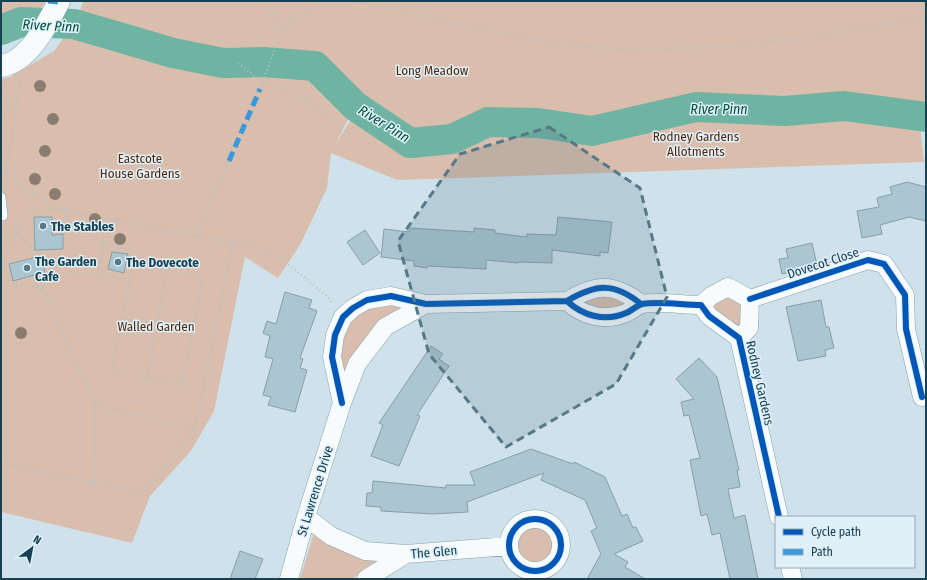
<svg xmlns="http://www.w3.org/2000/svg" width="927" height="580" font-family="'Fira Sans Condensed',sans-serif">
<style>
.green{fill:#d9bdad;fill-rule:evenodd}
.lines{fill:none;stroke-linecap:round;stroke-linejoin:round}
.river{stroke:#6fb3a2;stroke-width:30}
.building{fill:#abc5d1;stroke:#889ea9}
.lane-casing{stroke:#83a1ad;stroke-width:10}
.street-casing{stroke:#83a1ad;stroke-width:19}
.secondary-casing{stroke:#83a1ad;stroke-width:23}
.path{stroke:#b5c1c6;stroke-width:2.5;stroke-dasharray:1 3;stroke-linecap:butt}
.lane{stroke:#f8fbfc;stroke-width:9}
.street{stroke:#f8fbfc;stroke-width:18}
.secondary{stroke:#f8fbfc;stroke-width:22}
.quiet{stroke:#3999dc;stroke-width:5;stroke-dasharray:10 5;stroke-linecap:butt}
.cycleway-casing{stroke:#dff0f9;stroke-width:8}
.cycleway{stroke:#0057b8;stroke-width:6}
.tree{fill:#8b7c70}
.marked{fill:#577987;fill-opacity:0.2;stroke:#577987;stroke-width:3;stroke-dasharray:8 5;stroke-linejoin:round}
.poi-dot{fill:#577987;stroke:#dff0f9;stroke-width:1.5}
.labels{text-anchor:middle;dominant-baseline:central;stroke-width:3;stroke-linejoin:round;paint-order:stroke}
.park-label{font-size:13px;fill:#54280c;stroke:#dff0f9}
.poi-label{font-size:13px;font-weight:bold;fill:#174051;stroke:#dff0f9;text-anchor:start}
.street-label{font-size:13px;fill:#174051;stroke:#dff0f9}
.water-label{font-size:14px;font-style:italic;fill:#004f3c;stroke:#dff0f9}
</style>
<rect width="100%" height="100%" fill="#cfe2eb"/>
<!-- green -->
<path class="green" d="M1,1H47L25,24L1,38Z
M84,1H926V118L798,117L920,126L924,162L397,180L331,153L327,188L300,245L278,278L245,257L214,411L191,451L150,496L132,543L1,512V79L10,77L54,51L74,24ZM319,70L410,143L480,134L417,152L355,113L335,145L355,106ZM620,116H691L589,137L499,131Z
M586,295L624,296L633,303L625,310L583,309L575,302Z
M728,295L745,305L743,326L736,327L717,312L714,307L716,301Z
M392,302L408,305L343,374L339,360L346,321L373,305Z
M516 545a19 19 0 1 1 38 0a19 19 0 1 1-38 0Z
M314,533L384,560L351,579H300Z"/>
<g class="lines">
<!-- river -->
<path class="river" d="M1,30L21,22L74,24L173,53L223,63L263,62L315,66L355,106L410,143L452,139L488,122L538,123L592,131L696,107L785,111L844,106L926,117"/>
</g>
<!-- building -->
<path class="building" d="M907,182L926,187V221L909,217L880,225L882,234L862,238L857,211L879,207L877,198L892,194L890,187Z
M34,217H52V235L63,234V249L35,250Z
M558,217L612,222L608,253L600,252V256L552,250V263L518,262V263L486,260V269L428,266L427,268L414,266V261L381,257L384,229L409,232L410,228L474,232V228L495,230V233L527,237V234L556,235Z
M365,230L380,253L363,265L347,242Z
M812,243L817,265L782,274L779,259L788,258L786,249Z
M112,252L128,254L124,273L108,269Z
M40,256L45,272L13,281L9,264Z
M285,292L312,300L309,308L317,311L300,358L303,359L300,368L307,370L295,412L268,405L271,397L263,395L273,359L265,357L270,336L263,333L267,321L276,324Z
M821,300L826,327H829L834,348L825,350L826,356L798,361L786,307Z
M431,346L443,354L439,359L449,366L417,415L420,416L399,466L371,456L383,425L379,423Z
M699,358L717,377L739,470H737L740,487L728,489L734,518L745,515L758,579H730L720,533L712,535L707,514L701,516L690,460L700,458L689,415L684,416L681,402L694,399L676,379Z
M531,449L573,464L574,462L605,477L622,516L627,514L633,528L636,527L643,541L614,554L628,562L625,567L645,579H587L601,554L591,531L597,528L585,500L541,480L544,473L467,502L468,512L433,514L381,511V507L366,506L367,493H372L373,481L446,488V485H475L470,472Z
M240,551L263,559L255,579H230Z"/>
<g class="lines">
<!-- lane casing -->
<g class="lane-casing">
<path id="lane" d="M1,197L3,216"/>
</g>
<!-- street casing -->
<g class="street-casing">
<path id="street" d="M750,299L868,260L884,264L905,295L906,329L922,397
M567,301C583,316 605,322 626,313C632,311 637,305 642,304C661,301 682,305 701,305L709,316L739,338L779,517
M701,305L711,296L728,287L750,299L749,328L739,338
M342,403L332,357L335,335L343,317L353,308L367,300L391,296L426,304L567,301C596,284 614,282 641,304
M306,517L331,536L365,551L406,554
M509 545a26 26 0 1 1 52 0a26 26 0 1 1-52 0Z
M790,567L793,579
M289,579L306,517L342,403L357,364L385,327L426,304
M366,579L406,554L509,546"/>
</g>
<!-- secondary casing -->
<g class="secondary-casing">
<path id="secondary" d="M1,66C29,62 48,23 59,1"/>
</g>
<!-- path -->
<path class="path" d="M355,1L553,44L639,51L733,46L824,35L926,17
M282,29L319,1
M238,63L262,82L305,99L354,137
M260,89L282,29L265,1
M1,93H3L4,84
M1,116L14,108
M1,171L6,172L28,193L75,213L259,247L283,260L328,297L333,304
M1,179L6,175L20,79
M10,226L16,233L8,254L2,263L10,285L42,288
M16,233L36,253L52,254L58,276
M197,236L229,161
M1,237L16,233L33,210L66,209L65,218L104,244L98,275
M104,244L128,249
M133,264L203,277L182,384L112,371Z
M42,288L95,404L195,429L233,241
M42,288C46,284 51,279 57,277C73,270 113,276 130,280
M122,318L192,331
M147,377L167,270
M1,463L142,493L195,429
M94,483L95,404"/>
<!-- lane -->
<use href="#lane" class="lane"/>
<!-- street -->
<use href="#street" class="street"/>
<!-- secondary -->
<use href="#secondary" class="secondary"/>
<!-- quiet -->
<path class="quiet" d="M48,1L58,2
M229,161L260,89"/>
<!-- cycleway casing -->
<g class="cycleway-casing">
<path id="cycleway" d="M750,299L868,260L884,264L905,295L906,329L922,397
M567,301C583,316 605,322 626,313C632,311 637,305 642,304C661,301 682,305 701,305L709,316L739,338L779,517
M342,403L332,357L335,335L343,317L353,308L367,300L391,296L426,304L567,301C596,284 614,282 641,304
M509 545a26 26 0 1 1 52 0a26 26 0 1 1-52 0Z"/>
</g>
<!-- cycleway -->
<use href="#cycleway" class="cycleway"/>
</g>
<!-- trees -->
<g class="tree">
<circle cx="40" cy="86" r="6"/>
<circle cx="53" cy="119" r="6"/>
<circle cx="45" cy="151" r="6"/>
<circle cx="35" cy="179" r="6"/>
<circle cx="55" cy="194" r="6"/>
<circle cx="95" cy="219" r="6"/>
<circle cx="120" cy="239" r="6"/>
<circle cx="21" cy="333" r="6"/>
</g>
<!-- marked area -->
<path class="marked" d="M549,127L640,188L667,297L616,384L506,447L429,354L398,241L460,154Z"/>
<!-- markers -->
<g class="poi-dot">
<circle cx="43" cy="226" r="4"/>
<circle cx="118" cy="262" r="4"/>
<circle cx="27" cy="268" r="4"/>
</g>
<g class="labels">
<!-- park labels -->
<g class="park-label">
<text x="432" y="70">Long Meadow</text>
<text x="696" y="136">Rodney Gardens<tspan x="696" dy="15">Allotments</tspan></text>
<text x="140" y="158">Eastcote<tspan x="140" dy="15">House Gardens</tspan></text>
<text x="156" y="326">Walled Garden</text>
</g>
<!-- poi labels -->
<g class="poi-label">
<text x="51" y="226">The Stables</text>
<text x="35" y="261">The Garden<tspan x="35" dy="15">Cafe</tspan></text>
<text x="126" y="262">The Dovecote</text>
</g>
<!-- street labels -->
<g class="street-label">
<text transform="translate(823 263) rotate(-18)">Dovecot Close</text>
<text transform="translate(760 383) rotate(77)">Rodney Gardens</text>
<text transform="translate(315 491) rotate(-73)">St Lawrence Drive</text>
<text transform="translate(434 552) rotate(-5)">The Glen</text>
</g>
<!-- water labels -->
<g class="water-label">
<text transform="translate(51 26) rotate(3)">River Pinn</text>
<text x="719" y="109">River Pinn</text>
<text transform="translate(384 124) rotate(32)">River Pinn</text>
</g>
</g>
<!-- border -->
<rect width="927" height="580" fill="none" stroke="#174051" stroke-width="4"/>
<!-- legend -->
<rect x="775" y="516" width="140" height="52" fill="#dff0f9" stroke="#8faab6"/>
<rect x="783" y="529" width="20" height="6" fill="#0057b8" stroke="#8faab6"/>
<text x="811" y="536" font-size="12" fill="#174051">Cycle path</text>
<rect x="783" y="549" width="20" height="6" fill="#3999dc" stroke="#8faab6"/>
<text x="811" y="556" font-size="12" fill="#174051">Path</text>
<!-- north arrow -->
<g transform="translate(32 548) rotate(32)" stroke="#dff0f9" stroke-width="3" paint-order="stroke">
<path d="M0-3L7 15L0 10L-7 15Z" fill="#174051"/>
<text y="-6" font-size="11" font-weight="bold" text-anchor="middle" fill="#174051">N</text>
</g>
</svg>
